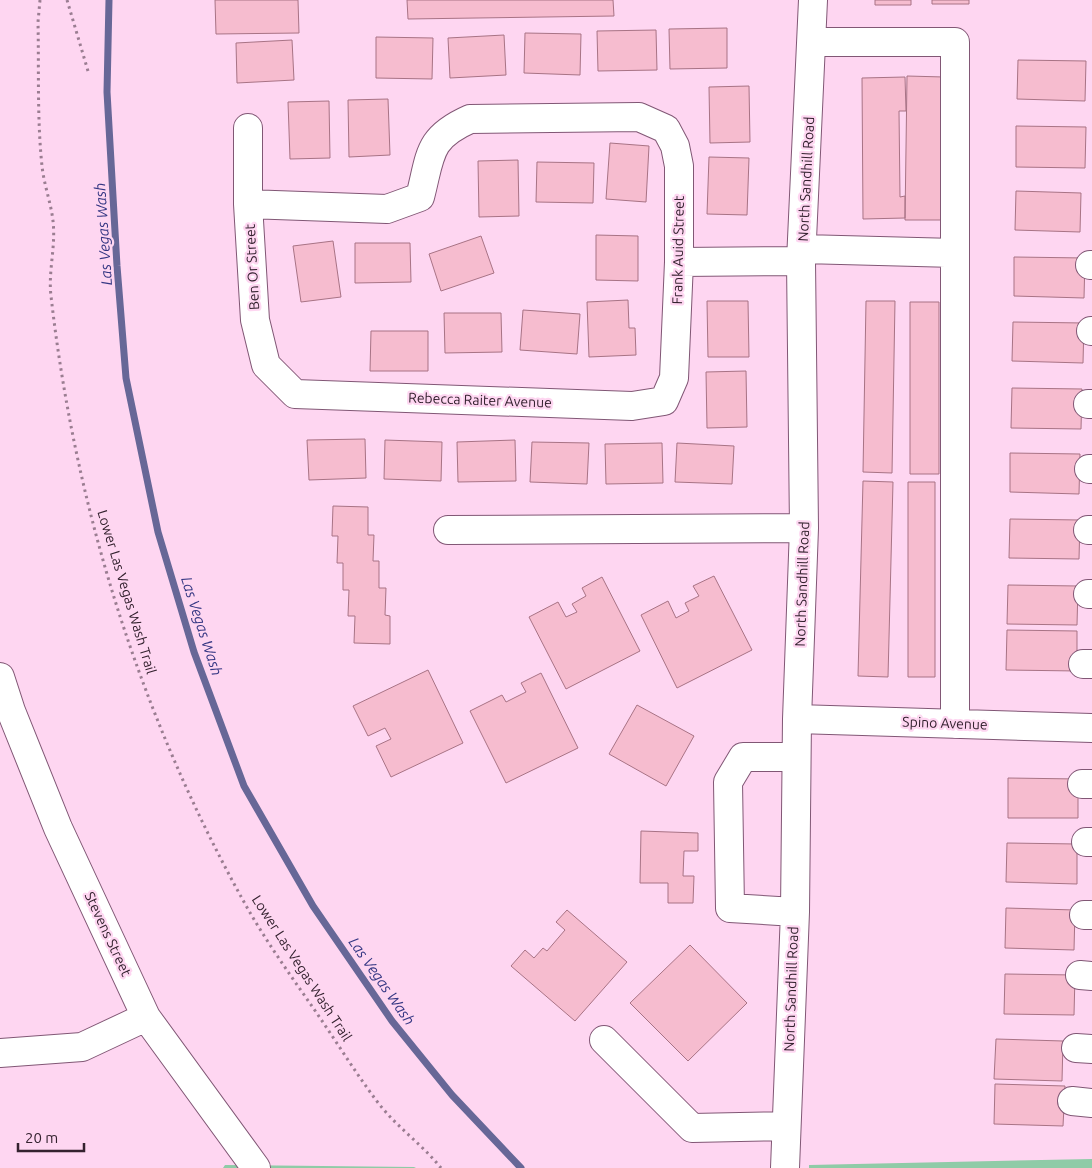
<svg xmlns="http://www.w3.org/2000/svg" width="1092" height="1168" font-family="Ubuntu,sans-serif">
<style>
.green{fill:#8fcba7}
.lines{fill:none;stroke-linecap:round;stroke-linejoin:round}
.stream{stroke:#676797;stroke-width:7}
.building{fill:#f6bccf;stroke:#a87385}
.minor-casing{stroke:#815775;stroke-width:30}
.path{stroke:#9a7d91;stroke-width:3;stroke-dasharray:2.5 4;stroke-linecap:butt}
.minor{stroke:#fff;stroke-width:28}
.labels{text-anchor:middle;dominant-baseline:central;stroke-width:4.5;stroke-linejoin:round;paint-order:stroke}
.street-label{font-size:14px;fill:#34222f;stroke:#fed6f1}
.water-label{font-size:15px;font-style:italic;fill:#353783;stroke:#fed6f1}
</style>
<rect width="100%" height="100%" fill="#fed6f1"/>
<!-- green -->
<path class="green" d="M1092,1159V1168H809V1165Z
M225,1165L414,1167L416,1168H223Z"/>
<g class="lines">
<!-- stream -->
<path class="stream" d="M109,0L107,92L117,266L126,378L158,532L194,652L244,786L313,906L392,1021L452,1095L521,1168"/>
</g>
<!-- building -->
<path class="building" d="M215,0H298L299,33L216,34Z
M407,0H613L614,16L408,19Z
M875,0H911V5H875Z
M932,0H969V4H932Z
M727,28V68L670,69L669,29Z
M656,30L657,70L598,71L597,31Z
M525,33L581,34L580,75L524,73Z
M504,35L506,75L450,78L448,38Z
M376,37L433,38L432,79L376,78Z
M292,40L294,80L237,83L236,43Z
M1018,60L1086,61L1085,101L1017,99Z
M907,76L944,77L942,220H905Z
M905,77L906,111H899L900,197L905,196V218L863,219L862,78Z
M749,86L750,142L710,143L709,87Z
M388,99L390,155L349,157L348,100Z
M329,101L330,158L290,159L288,102Z
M1016,126L1086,127L1085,168L1016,167Z
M610,143L649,146L646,202L606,199Z
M709,157L749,158L747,215L707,214Z
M518,160L519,216L479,217L478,161Z
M537,162L594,163L593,203L536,202Z
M1016,191L1081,193L1080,232L1015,230Z
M596,235L638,236V281L596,280Z
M481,236L494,273L441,291L429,254Z
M333,241L341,297L301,302L293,246Z
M355,243H410L411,282L355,283Z
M1014,257L1085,258L1084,298L1014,296Z
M628,300L629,328H635L636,355L589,357L587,302Z
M707,301H748L749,357H708Z
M866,301H895L892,473L863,472Z
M910,302H939V474H910Z
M523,310L580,314L577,354L520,350Z
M444,313H501L502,352L445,353Z
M1013,322L1084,323L1083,363L1012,361Z
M371,331H428V371H370Z
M746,371L747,427L707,428L706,372Z
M1012,388L1082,389L1081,429L1011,428Z
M365,439L366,478L309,480L307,440Z
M385,440L442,442L441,481L384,479Z
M515,440L516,481L458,482L457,442Z
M532,442L589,443L587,484L530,482Z
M662,443L663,483L606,484L605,444Z
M677,443L734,446L732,484L675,482Z
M1010,453L1080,454L1079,494L1010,492Z
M863,481L893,482L888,677L858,676Z
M908,482H935V677H908Z
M333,506L368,507V535H374L373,561H379V588H386L385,615L390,616V644L354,643L355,616H348L349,590H343V563H337L338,536H332Z
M1010,519L1080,520L1079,559L1009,558Z
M714,576L752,650L677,688L641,615L668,601L676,618L689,611L685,603L699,596L693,586Z
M602,577L640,651L566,689L529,617L558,602L566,617L577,612L572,604L586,596L582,588Z
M1008,585L1078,586L1077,625L1007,624Z
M1007,630L1077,631V671L1006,670Z
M428,670L463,743L391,777L376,746L391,739L385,728L368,736L353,706Z
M541,673L578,748L506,783L470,711L502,695L506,702L526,692L521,683Z
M637,705L694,736L666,786L609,754Z
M1008,778L1078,779V818H1008Z
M641,831L698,833V851H684L683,876H694L693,903H668V883H640Z
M1007,843L1077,844V884L1006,882Z
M1006,908L1075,910L1074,950L1005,948Z
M567,910L627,962L575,1021L511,966L525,950L534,958L543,948L547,951L565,930L556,922Z
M690,945L747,1003L688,1061L630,1003Z
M1005,974L1075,975L1074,1015L1004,1014Z
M996,1039L1063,1041L1062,1081L994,1079Z
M995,1084L1065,1086L1063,1126L994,1124Z"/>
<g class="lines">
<!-- minor casing -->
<g class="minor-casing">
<path id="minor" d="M812,42H955V253
M248,128V204L255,320L266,365L295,394L632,406L664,401L674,378L679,262V166L675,146L666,129L639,117L470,119C427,138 431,155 420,197L387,209L248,204
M803,249L955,253V724
M679,262L801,261
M1090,265H1092
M1091,331H1092
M1088,404H1092
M1089,469H1092
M448,530L804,528
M1088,530H1092
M1088,594H1092
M1083,664H1092
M0,677L11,711L58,828L146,1017L256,1168
M797,719L1092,728
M1082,784H1092
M1086,842H1092
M795,912L730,908L728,782L743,757H796
M1084,915H1092
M1080,975L1092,976
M604,1040L692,1128L786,1126
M1076,1048L1092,1049
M0,1053L82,1047L146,1017
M1072,1101L1092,1103
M785,1168L795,912L797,719L804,528L801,261L813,0"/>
</g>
<!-- path -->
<path class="path" d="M40,0L38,22C39,70 37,119 42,166C44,185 51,203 53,221C56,247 48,271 51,296C75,508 140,715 244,902C265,940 291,976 316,1012C336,1041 355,1072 376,1100C395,1126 421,1143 441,1168
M67,0L88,71"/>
<!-- minor -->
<use href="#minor" class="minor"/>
</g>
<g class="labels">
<!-- street labels -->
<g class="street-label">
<text transform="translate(806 179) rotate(-87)">North Sandhill Road</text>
<text transform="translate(678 250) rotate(-89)">Frank Auid Street</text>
<text transform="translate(252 267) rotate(-93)">Ben Or Street</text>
<text transform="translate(480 400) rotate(2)">Rebecca Raiter Avenue</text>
<text transform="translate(802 584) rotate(-88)">North Sandhill Road</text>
<text transform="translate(127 592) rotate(73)">Lower Las Vegas Wash Trail</text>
<text transform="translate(945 723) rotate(2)">Spino Avenue</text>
<text transform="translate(108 934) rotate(65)">Stevens Street</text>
<text transform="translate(302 968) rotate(57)">Lower Las Vegas Wash Trail</text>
<text transform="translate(791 989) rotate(-88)">North Sandhill Road</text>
</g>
<!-- water labels -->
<g class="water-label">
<text transform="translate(103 234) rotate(-94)">Las Vegas Wash</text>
<text transform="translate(202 626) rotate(72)">Las Vegas Wash</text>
<text transform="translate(382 981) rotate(55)">Las Vegas Wash</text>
</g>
</g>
<!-- scale -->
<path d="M18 1143v8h66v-8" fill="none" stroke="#34222f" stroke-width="2.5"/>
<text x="25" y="1143" font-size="15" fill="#34222f" stroke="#fed6f1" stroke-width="4" paint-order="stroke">20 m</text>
</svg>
